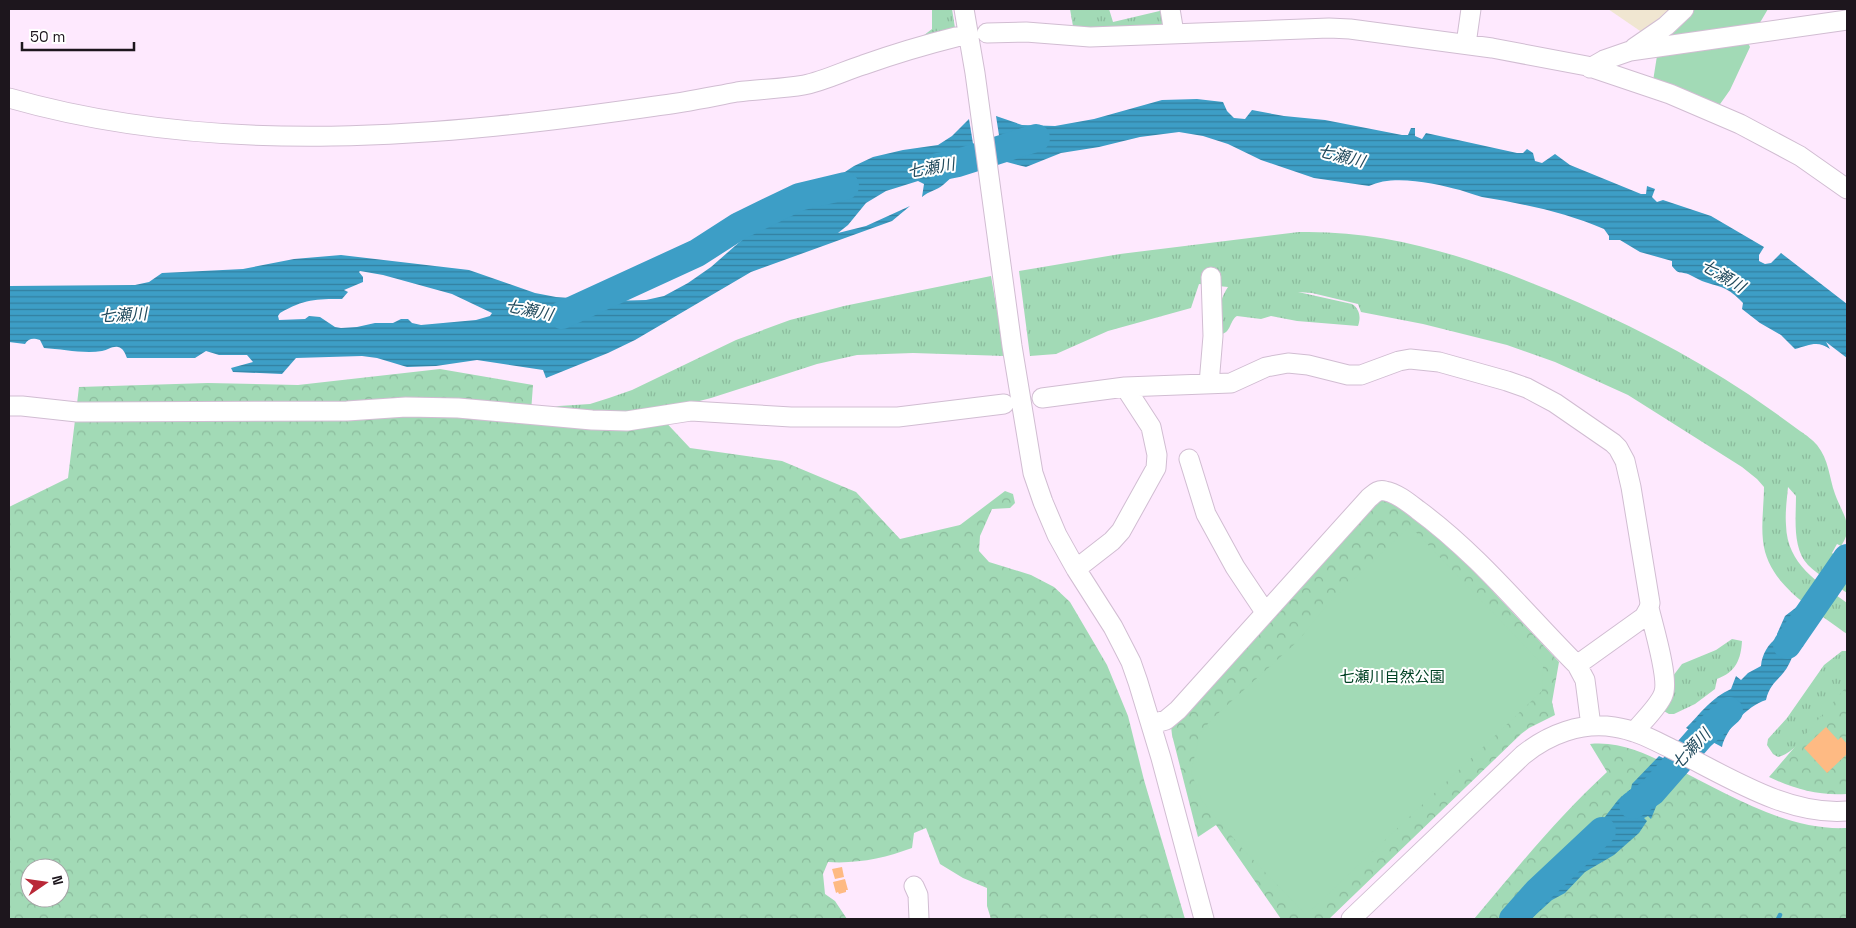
<svg xmlns="http://www.w3.org/2000/svg" width="1856" height="928" font-family="'Space Grotesk','Noto Sans JP',sans-serif">
<style>
.commercial{fill:#f0e6d1}
.grass{fill:url(#grass-tufts)}
.forest{fill:url(#forest-crowns);fill-rule:evenodd}
.garden{fill:#a2dab6}
.water{fill:url(#water-rules);fill-rule:evenodd}
.lines{fill:none;stroke-linecap:round;stroke-linejoin:round}
.stream{stroke:#3d9ec6;stroke-width:4.5}
.river{stroke:#3d9ec6;stroke-width:28}
.building{fill:#feba83}
.minor-casing{stroke:#d1bdd2;stroke-width:21}
.minor{stroke:#fff;stroke-width:19}
.labels{text-anchor:middle;dominant-baseline:central;stroke-width:4;stroke-linejoin:round;paint-order:stroke}
.park-label{font-size:15px;fill:#004224;stroke:#fff}
.water-label{font-size:16px;font-style:italic;fill:#224b5d;stroke:#fff}
</style>
<defs>
<pattern id="grass-tufts" width="24" height="20" patternUnits="userSpaceOnUse" patternTransform="scale(1.25)"><rect width="24" height="20" fill="#a2dab6"/><path d="M3 7l-1-3M5 7V3M7 7l1-3M15 17l-1-3M17 17v-4M19 17l1-3" fill="none" stroke="#8bba9c"/></pattern>
<pattern id="forest-crowns" width="20" height="18" patternUnits="userSpaceOnUse" patternTransform="scale(1.25)"><rect width="20" height="18" fill="#a2dab6"/><path d="M2 6a3 3 0 1 1 6 0M12 15a3 3 0 1 1 6 0" fill="none" stroke="#8bba9c"/></pattern>
<pattern id="water-rules" width="6" height="5" patternUnits="userSpaceOnUse" patternTransform="scale(1.25)"><rect width="6" height="5" fill="#3d9ec6"/><path d="M0 2.5h6" fill="none" stroke="#3380a0"/></pattern>
</defs>
<rect width="100%" height="100%" fill="#fee9fe"/>
<!-- commercial -->
<path class="commercial" d="M1608,9H1677L1646,35Z"/>
<!-- grass -->
<path class="grass" d="M932,9H952L955,28L919,39L932,29Z
M1070,9H1109L1113,22L1168,9L1167,27L1074,32Z
M1299,232C1390,230 1472,258 1554,292C1623,321 1686,353 1748,394C1765,406 1783,418 1800,431C1806,435 1813,440 1817,445C1829,460 1829,477 1835,494C1842,514 1855,526 1841,546L1837,544L1832,553L1847,565V593C1835,584 1819,576 1808,565C1792,548 1796,518 1796,496L1788,487C1787,499 1785,512 1786,525C1787,565 1818,582 1847,603V634C1814,609 1768,586 1763,541C1761,523 1764,504 1764,487L1757,479L1742,467L1628,395L1555,362L1507,345L1423,324L1361,312L1358,304L1312,293L1298,292L1352,304C1360,309 1361,318 1358,326L1297,321L1271,316L1261,319L1237,316C1230,320 1231,332 1222,334C1216,319 1219,300 1228,287L1199,284L1191,308L1108,331L1056,354L1030,356L1019,271L1120,254Z
M991,276L1005,356L913,353L857,355L817,364L711,398L653,413L531,412L559,406L590,404L609,398L632,390L736,340L790,320L844,306Z
M1732,639L1742,641C1741,659 1736,672 1717,679L1715,689L1695,704L1674,714H1669L1662,710L1670,680L1682,664L1716,650Z
M1842,651H1847V692C1834,707 1795,755 1778,757L1773,754L1767,745L1768,739L1787,718L1824,665Z"/>
<!-- forest -->
<path class="forest" d="M440,369L533,385L531,412L659,415L690,448L782,461L856,492L900,539L960,525L1005,491L1013,494L1015,503L1010,508L992,509L980,536L979,551L989,562L1031,575L1054,587L1070,602L1107,665L1128,716L1144,780L1185,919H991L987,906V888L963,878L940,864L926,828L914,833L912,848C885,858 857,864 828,862L823,874L825,894L835,901L847,919H9V507L68,478L79,387L208,383L298,385ZM30,868H60V898H30Z
M1386,498L1445,540L1559,662L1552,702L1555,715L1529,728L1521,734L1329,919H1281L1216,825L1198,837L1172,735L1171,726L1375,501Z
M1847,686V794C1819,796 1794,789 1769,777Z
M1590,744C1621,741 1646,754 1673,767C1727,793 1785,831 1847,828V919H1474C1517,868 1558,817 1607,772Z"/>
<!-- garden -->
<path class="garden" d="M1688,9H1768L1748,43L1750,47L1730,90L1718,107L1653,81L1660,37Z
M1410,526L1543,665L1542,691L1306,915L1242,848L1202,801L1191,772L1200,733L1213,718L1298,641L1327,605Z"/>
<!-- water -->
<path class="water" d="M1197,99L1223,102L1227,111L1234,118L1245,119L1252,110L1284,116L1325,120L1402,135H1408L1411,128H1415V136L1422,139L1426,133L1517,153H1523L1527,149L1533,153L1535,161L1542,163L1555,154L1570,165L1641,194H1646L1647,186L1655,189L1652,197L1657,202L1663,200L1711,216L1764,247L1759,255V261L1765,264L1771,263L1781,253L1847,304V358L1826,342L1830,349C1818,340 1809,345 1795,349L1781,335L1760,323L1742,309L1743,303C1727,286 1722,288 1702,281C1697,279 1693,276 1688,274C1679,271 1679,275 1672,266V261L1640,252L1620,240H1609V236L1604,229C1565,212 1524,204 1482,197C1474,195 1467,192 1460,190C1435,183 1392,174 1369,186L1314,178L1261,160L1228,144L1203,136L1179,132L1140,137L1099,147L1061,153L1026,167L1003,161L996,116L1022,125L1055,126L1094,119L1162,100Z
M969,119L976,162C961,169 955,174 943,185C937,190 929,191 922,197L924,184L918,181L886,191L866,203L848,225L838,233L866,226L910,206L892,221L751,272L635,340L608,353L546,378L543,370L477,360L436,366L407,367L377,358L362,356L296,358L282,374L233,372L231,368L253,362L247,355H219L206,351L195,358H127C125,353 123,348 118,347C112,346 108,350 102,351C84,354 62,349 44,348L40,340C33,338 29,338 25,344L9,342V286L135,285L149,282L162,273L243,269L294,259L341,255L469,270L535,293L556,297L611,301L646,300L664,296L688,283L711,267L743,239L854,166L873,157L903,150L938,145L952,136ZM360,271L383,275L452,294L492,313L490,316L476,320L421,325L412,323L408,319H401L393,323H375L357,327L341,328L335,327L320,317L309,316L305,319L279,320L278,316L280,313C304,299 316,299 342,299L348,292L344,290L363,282V277L359,272Z
M1798,606L1817,620L1805,629L1803,647L1798,646C1792,654 1793,657 1789,664C1782,679 1770,681 1766,700C1747,706 1726,729 1722,747L1686,728C1700,714 1712,697 1731,689L1736,676L1741,680L1748,673L1761,666C1762,654 1768,644 1778,637L1777,634L1785,616Z
M1659,756L1667,760L1654,780L1656,782L1681,773L1684,768L1689,770L1685,775L1664,787L1651,819L1648,816L1644,818L1647,821L1639,833L1614,855L1585,872L1565,893L1552,900L1531,919H1509L1536,889L1577,853L1618,800L1622,796L1628,799L1630,795L1627,792L1631,789L1632,784Z"/>
<g class="lines">
<!-- stream -->
<path class="stream" d="M1778,919L1780,915"/>
<!-- river -->
<path class="river" d="M938,167L958,163L1036,138
M562,315L697,253L739,226L799,197L845,186
M1787,645L1847,558
M1633,805L1652,792L1701,736L1729,711
M1513,919L1537,892L1602,831"/>
</g>
<!-- building -->
<path class="building" d="M1826,727L1838,740L1841,737L1847,744V754L1827,773L1804,748Z
M842,867L844,877L835,879L832,869Z
M845,879L848,890H846V892L839,894L838,892L836,893L833,882Z"/>
<g class="lines">
<!-- minor casing -->
<g class="minor-casing">
<path id="minor" d="M964,9L975,73L1012,346L1033,473L1043,502L1057,535L1076,569L1113,627L1131,662L1138,682L1161,758L1204,919
M1170,9L1174,33
M987,33L1026,32L1090,37L1329,28L1350,29L1492,48L1587,66L1670,94L1740,124L1800,156L1847,189
M1466,44L1471,9
M1634,48L1666,26L1684,9
M1590,68L1604,60L1630,51L1847,20
M9,98C219,158 443,137 656,106C683,103 710,97 737,92C759,89 782,89 804,85C824,81 844,71 863,65C894,54 924,45 956,37
M1209,384L1213,336L1211,277
M1042,398L1125,387L1231,383L1266,367L1288,363L1308,365L1348,375H1361L1399,361L1410,359L1439,362L1507,381L1527,388L1555,403L1613,443L1618,448L1625,461L1631,487L1650,603L1649,608L1644,617L1577,665
M9,406H22L77,412L347,411L406,407L458,408L592,420L627,421L691,411L791,417H898L1004,404
M1189,459L1206,514L1235,567L1265,612
M1076,569L1112,541L1121,531L1156,468L1157,455L1151,427L1125,387
M1152,724L1166,720L1178,710L1369,498C1374,494 1378,489 1385,491C1397,493 1409,503 1418,510C1478,554 1525,613 1577,665L1585,680L1591,726
M1634,732C1643,721 1658,707 1663,695C1670,681 1653,625 1649,608
M914,886L918,895L919,919
M1351,919L1523,755C1549,734 1581,722 1614,727C1636,730 1655,741 1674,750C1727,776 1787,816 1847,811"/>
</g>
<!-- minor -->
<use href="#minor" class="minor"/>
</g>
<g class="labels">
<!-- park labels -->
<g class="park-label">
<text x="1392" y="676">七瀬川自然公園</text>
</g>
<!-- water labels -->
<g class="water-label">
<text transform="translate(1341 156) rotate(14)">七瀬川</text>
<text transform="translate(931 168) rotate(-10)">七瀬川</text>
<text transform="translate(1723 276) rotate(31)">七瀬川</text>
<text transform="translate(529 310) rotate(12)">七瀬川</text>
<text transform="translate(123 315) rotate(-3)">七瀬川</text>
<text transform="translate(1691 749) rotate(-47)">七瀬川</text>
</g>
</g>
<!-- border -->
<rect width="1856" height="928" fill="none" stroke="#1d161d" stroke-width="20"/>
<!-- north arrow -->
<g transform="translate(45 883) rotate(77)"><circle r="24" fill="#ffffff" stroke="#a5a2a5"/>
<path d="M0-4L9 19L0 12L-9 19Z" fill="#b92837"/>
<text y="-8" font-size="14" font-weight="bold" text-anchor="middle" fill="#1d161d">N</text>
</g>
<!-- scale -->
<path d="M22 42v8h112v-8" fill="none" stroke="#1d161d" stroke-width="2.5"/>
<text x="30" y="42" font-size="15" fill="#1d161d" stroke="#ffffff" stroke-width="4" paint-order="stroke">50 m</text>
</svg>
